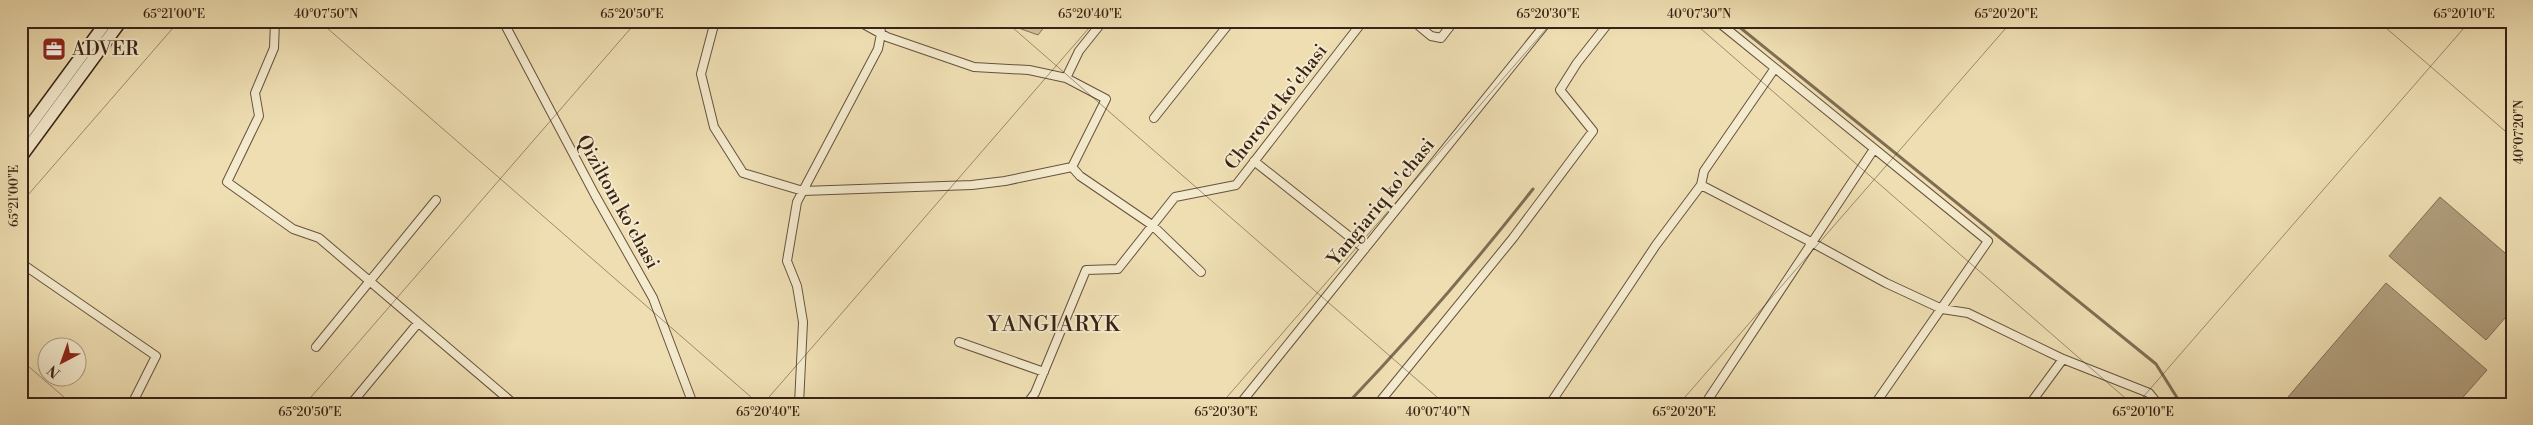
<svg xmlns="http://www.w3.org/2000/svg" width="2533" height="425" font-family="'Libre Bodoni',serif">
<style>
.green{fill:#cfbe98;stroke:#847058}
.water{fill:#b09e7d;stroke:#806d54}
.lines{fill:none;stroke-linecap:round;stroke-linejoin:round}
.stream{stroke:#806d54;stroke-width:3}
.minor-casing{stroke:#66523e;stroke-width:10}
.secondary-casing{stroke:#392317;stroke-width:14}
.minor{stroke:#f4eacd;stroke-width:8}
.secondary{stroke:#f4eacd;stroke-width:11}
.ticks{fill:none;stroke:#392317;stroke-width:1;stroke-opacity:0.45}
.labels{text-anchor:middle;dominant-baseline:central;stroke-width:4;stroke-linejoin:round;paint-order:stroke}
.poi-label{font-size:19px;fill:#392317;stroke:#f4eacd;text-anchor:start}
.street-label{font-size:19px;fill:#392317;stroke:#f4eacd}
.quarter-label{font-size:21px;letter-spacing:1px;fill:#392317;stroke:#f4eacd}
.neatline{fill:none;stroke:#392317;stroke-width:2}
.ticks-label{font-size:12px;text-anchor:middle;fill:#392317}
</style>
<rect width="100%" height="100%" fill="#eedeb2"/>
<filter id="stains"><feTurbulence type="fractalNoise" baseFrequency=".004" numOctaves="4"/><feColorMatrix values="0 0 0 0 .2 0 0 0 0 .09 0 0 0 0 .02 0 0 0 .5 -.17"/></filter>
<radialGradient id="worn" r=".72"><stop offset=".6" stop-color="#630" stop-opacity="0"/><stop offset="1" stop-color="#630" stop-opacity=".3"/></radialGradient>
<!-- green -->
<path class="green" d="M999,21H1049L1038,35Z"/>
<!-- water -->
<path class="water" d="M2440,197L2512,259V310L2486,340L2389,256Z
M2386,283L2487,370L2457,404H2282Z"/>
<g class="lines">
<!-- stream -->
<path class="stream" d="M1732,21L2156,364L2181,404
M21,34L30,21
M1347,404C1413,335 1474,264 1533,189"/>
<!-- minor casing -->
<g class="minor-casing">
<path id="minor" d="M275,21L274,48L255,93L259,116L227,182L293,229L319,238L514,404
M503,21L595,195L653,298L693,404
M715,21L701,74L714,127L743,173L803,191L972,185L1005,181L1072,167
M858,21L887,37L974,67L1029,70L1066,78L1106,99L1072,167
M1413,21L1431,36L1441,38L1454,21
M1717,21L1988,241L1875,404
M1066,78L1079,51L1103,21
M1154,118L1231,21
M1254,161L1365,249
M1072,167L1080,176L1152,225L1201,272
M1701,185L1811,242L1886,283L1942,309L1968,313L2063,359L2149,393L2158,404
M21,263L156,356L132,404
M959,342L1044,372
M316,347L436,200
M351,404L418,323
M799,404L803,322L797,286L787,261L797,202L878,49L881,34L880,21
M1027,404L1035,393L1086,270L1118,269L1175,197L1236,185L1363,21
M1240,404L1548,21
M1378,404L1513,238L1593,131L1560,90L1577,63L1610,21
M1550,404L1656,245L1701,185L1704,171L1775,68
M1705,404L1874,149
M2030,404L2063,359"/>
</g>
<!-- secondary casing -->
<g class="secondary-casing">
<path id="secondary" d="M21,138L107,21
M21,157L121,21"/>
</g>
<!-- minor -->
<use href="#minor" class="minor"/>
<!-- secondary -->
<use href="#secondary" class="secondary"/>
</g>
<!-- ticks -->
<path class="ticks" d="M319,21L759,404M1005,21L1445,404M1692,21L2132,404M2378,21L2512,137M21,203L179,21M21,360L72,404M305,404L637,21M763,404L1095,21M1221,404L1553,21M1679,404L2012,21M2137,404L2470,21"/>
<!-- icons -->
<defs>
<g id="office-square" transform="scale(1.25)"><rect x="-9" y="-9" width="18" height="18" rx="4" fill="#8f2418" stroke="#f4eacd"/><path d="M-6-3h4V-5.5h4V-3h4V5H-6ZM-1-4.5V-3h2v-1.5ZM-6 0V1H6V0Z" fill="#fff"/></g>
</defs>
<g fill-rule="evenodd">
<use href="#office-square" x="54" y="49"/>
</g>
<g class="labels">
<!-- poi labels -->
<g class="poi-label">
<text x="72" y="49">ADVER</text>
</g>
<!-- street labels -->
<g class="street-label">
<text transform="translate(1276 107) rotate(-52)">Chorovot ko'chasi</text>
<text transform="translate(618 202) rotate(61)">Qiziltom ko'chasi</text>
<text transform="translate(1381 202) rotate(-51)">Yangiariq ko'chasi</text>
</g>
<!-- quarter labels -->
<g class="quarter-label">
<text x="1054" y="325">YANGIARYK</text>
</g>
</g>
<!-- margin -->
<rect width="2533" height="425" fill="none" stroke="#eedeb2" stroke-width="55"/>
<!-- north arrow -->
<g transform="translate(62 362) rotate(221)"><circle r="24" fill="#f4eacd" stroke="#a99a84"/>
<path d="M0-4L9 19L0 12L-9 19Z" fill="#8f2418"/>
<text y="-8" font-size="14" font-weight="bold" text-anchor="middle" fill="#392317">N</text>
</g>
<rect x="28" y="28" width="2478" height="370" class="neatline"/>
<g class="ticks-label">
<text x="174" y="18">65°21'00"E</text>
<text x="326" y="18">40°07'50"N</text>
<text x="632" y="18">65°20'50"E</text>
<text x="1090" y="18">65°20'40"E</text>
<text x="1548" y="18">65°20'30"E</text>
<text x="1699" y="18">40°07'30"N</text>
<text x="2006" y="18">65°20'20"E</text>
<text x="2464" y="18">65°20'10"E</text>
<text transform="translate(2519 132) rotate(-90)" y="4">40°07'20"N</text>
<text transform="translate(14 196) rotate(-90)" y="4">65°21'00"E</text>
<text x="310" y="416">65°20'50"E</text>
<text x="768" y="416">65°20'40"E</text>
<text x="1226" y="416">65°20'30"E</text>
<text x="1438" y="416">40°07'40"N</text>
<text x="1684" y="416">65°20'20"E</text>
<text x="2143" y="416">65°20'10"E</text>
</g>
<rect width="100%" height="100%" filter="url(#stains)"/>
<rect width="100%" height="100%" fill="url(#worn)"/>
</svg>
